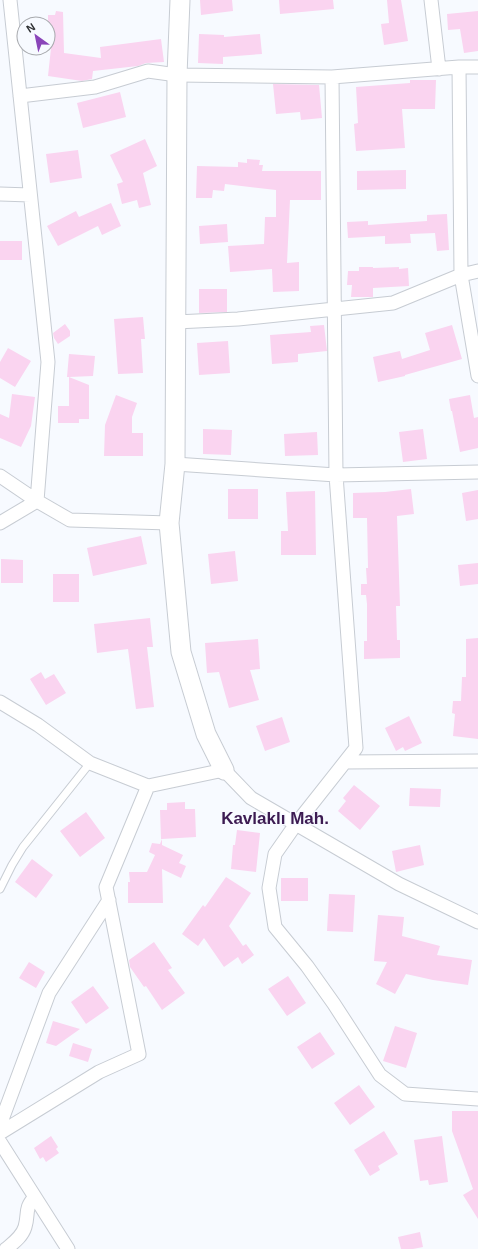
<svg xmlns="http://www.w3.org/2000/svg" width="478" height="1249" font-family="Arial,sans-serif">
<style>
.building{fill:#fad4f0}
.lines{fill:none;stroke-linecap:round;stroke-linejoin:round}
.lane-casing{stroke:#c7ccd3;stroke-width:9}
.street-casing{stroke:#c7ccd3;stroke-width:15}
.secondary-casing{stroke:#c7ccd3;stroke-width:21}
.lane{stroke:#fff;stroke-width:7}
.street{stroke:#fff;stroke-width:13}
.secondary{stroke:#fff;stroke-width:19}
.labels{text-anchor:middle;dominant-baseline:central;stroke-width:3;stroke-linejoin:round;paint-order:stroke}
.district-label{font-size:17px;font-weight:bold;fill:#3c1b52;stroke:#f7faff}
</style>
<rect width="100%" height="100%" fill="#f7faff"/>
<!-- building -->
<path class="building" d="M200,0H232L233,11L201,15Z
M279,0H333L334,9L280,14Z
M387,0H401L408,41L384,45L381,24L389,23Z
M56,11L63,12L64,53L101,58L100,47L161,39L164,62L146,63L138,66L93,71L92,79L82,81L48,76L52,39H48V15H55Z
M478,11V51L464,53L460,29L448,30L447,14Z
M199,34L224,35V37L260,34L262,54L223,57V64L198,63Z
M410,80H436L435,109H402L405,148L356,151L354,124L358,123L356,87L410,83Z
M273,84L319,85L322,118L301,120L300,112L276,114Z
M120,92L126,117L83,128L77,103Z
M145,139L157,166L143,173L151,205L139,208L137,200L122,204L117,184L123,182L110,155Z
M78,150L82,178L50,183L46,154Z
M247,159L260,160L259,165H263L262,171H321V200H290L287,263L299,262V291L273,292L272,269L230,272L228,246L264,244L265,217H276V190L225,184L224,191L213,190L212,198H196L197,166L238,167V162L247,163Z
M406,170V189L357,190V171Z
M111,203L121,226L102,235L98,226L58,246L47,226L76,211L79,217Z
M447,214L449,250L437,251L435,233L410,234L411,243L385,244V236L348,238L347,222L368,221V225L427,221V215Z
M227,224L228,242L200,244L199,226Z
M0,241H22V260H0Z
M359,267H373V268L399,267V269L408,268L409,286L373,288V297H351L352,285H347L348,271H359Z
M199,289H227V312L199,313Z
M143,317L145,339H141L143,373L118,374L114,319Z
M65,324L70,331V336L58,344L54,338L53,333Z
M324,325L327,351L298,354V362L272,364L270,335L311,332L310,326Z
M452,325L462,359L405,375V376L378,382L373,357L400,351L402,359L430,350L425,333Z
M228,341L230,373L199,375L197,343Z
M8,348L31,361L15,387L0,378V362Z
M69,354L95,356L93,376L69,377L89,385V419H79V423H58V406H69V377H67Z
M12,394L35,397L31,426L21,447L0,438V414L9,418Z
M116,395L137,403L132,417V433H143V456H104L105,425Z
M470,395L474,418L478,417V448L460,452L452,411H451L449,399Z
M203,429L232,430L231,455L203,454Z
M423,429L427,459L403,462L399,432Z
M317,432L318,455L285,456L284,434Z
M228,489H258V519H228Z
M411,489L414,514L397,516L400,606H396L397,640H400V658L364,659V641H367V604L366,595H361V584H367L366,568H368L367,518H353V493L385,492Z
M478,490V519L466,521L462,493Z
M315,491L316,555H281V531H288L286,492Z
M141,536L147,564L93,576L87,548Z
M235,551L238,581L211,584L208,554Z
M1,559L23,560V583H1Z
M478,563V584L460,586L458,565Z
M53,574H79V602H53Z
M150,618L153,647H147L154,707L136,709L128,649L97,653L94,624Z
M478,638V739L453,736L455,714L452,713L453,701H461L462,677H466V639Z
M258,639L260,669L250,670L259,700L229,708L219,672L207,673L205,643Z
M41,672L45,679L54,674L66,693L46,705L30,679Z
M409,716L422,743L405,751L403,747L396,751L385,728Z
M282,717L290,742L265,751L256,726Z
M354,785L380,806L360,830L338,811L346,801L343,798Z
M410,788L441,789L440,807L409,806Z
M185,802V809H195L196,837L162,839V845L183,855L179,863L186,866L181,878L162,869L163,903H128V882H130L129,872H147L155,855L149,852L152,843L160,844L162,839H161L160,810H167V803Z
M86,812L105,838L80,857L60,831Z
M237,830L260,833L256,872L231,869L233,845H235Z
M420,845L424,865L396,872L392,851Z
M32,859L53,875L36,898L15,882Z
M226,877L251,893L229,926L243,946L246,944L254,955L242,964L238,957L224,967L204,938L198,946L182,934L203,905L205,907Z
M281,878H308V901H281Z
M329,894L355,895L353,932L327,931Z
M378,915L404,917L402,936L440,946L437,955L472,960L468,985L433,980L406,974L395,994L376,984L387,962L374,961Z
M154,942L172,968L168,970L185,993L162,1010L146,986L144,987L130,967L129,960Z
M29,962L45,972L36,988L19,978Z
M288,976L306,1003L287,1016L268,989Z
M93,986L109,1008L86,1024L71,1002Z
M53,1021L80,1029L56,1046L46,1043Z
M395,1026L417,1033L406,1068L383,1061Z
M320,1032L335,1054L312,1069L297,1047Z
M73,1043L92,1049L88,1062L69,1056Z
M359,1085L375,1107L350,1125L334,1103Z
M452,1111H478V1219L463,1195L473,1189L452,1131Z
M384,1131L398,1154L378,1166L380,1170L370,1176L354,1150Z
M51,1136L58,1147L56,1149L59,1153L46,1162L43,1157L40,1159L34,1148Z
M442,1136L448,1182L429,1185L428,1180L420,1181L414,1140Z
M420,1232L423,1247L413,1249H401L398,1237Z"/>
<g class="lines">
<!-- lane casing -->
<g class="lane-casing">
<path id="lane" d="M0,889L12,865L23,847L90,763"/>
</g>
<!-- street casing -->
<g class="street-casing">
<path id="street" d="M431,0L439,69
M459,67L461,275L478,376
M332,77L336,475L356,748L296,824L275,854L269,888L275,927L307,966L334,1004L380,1075L405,1094L478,1099
M20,96L95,87L148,71L177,75L332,77L459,67H478
M0,194L30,195
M176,322L238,319L393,303L461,275L478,271
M175,464L336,475L478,472
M0,476L37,501L70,520L169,523
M0,523L37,501L48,362L10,0
M0,702L38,725L90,763L148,786L224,770L251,798L399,884L478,922
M345,762L478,761
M0,1125L49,993L109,900
M0,1133L99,1072L139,1054L106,887L148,786
M0,1142L68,1249
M6,1249C13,1243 22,1237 25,1227C29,1214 24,1208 35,1197"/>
</g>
<!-- secondary casing -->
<g class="secondary-casing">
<path id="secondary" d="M180,0L177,75L175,464L169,523L181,652L206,734L224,770"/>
</g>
<!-- lane -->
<use href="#lane" class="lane"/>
<!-- street -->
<use href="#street" class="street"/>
<!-- secondary -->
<use href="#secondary" class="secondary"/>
</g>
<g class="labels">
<!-- district labels -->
<g class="district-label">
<text x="275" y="818">Kavlaklı Mah.</text>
</g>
</g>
<!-- north arrow -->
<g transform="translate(36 36) rotate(327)"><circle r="19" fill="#f7faff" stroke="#a7a9ad"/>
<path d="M0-3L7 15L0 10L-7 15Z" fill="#8a45b9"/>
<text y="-6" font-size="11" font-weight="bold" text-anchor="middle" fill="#2e3033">N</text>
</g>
</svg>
